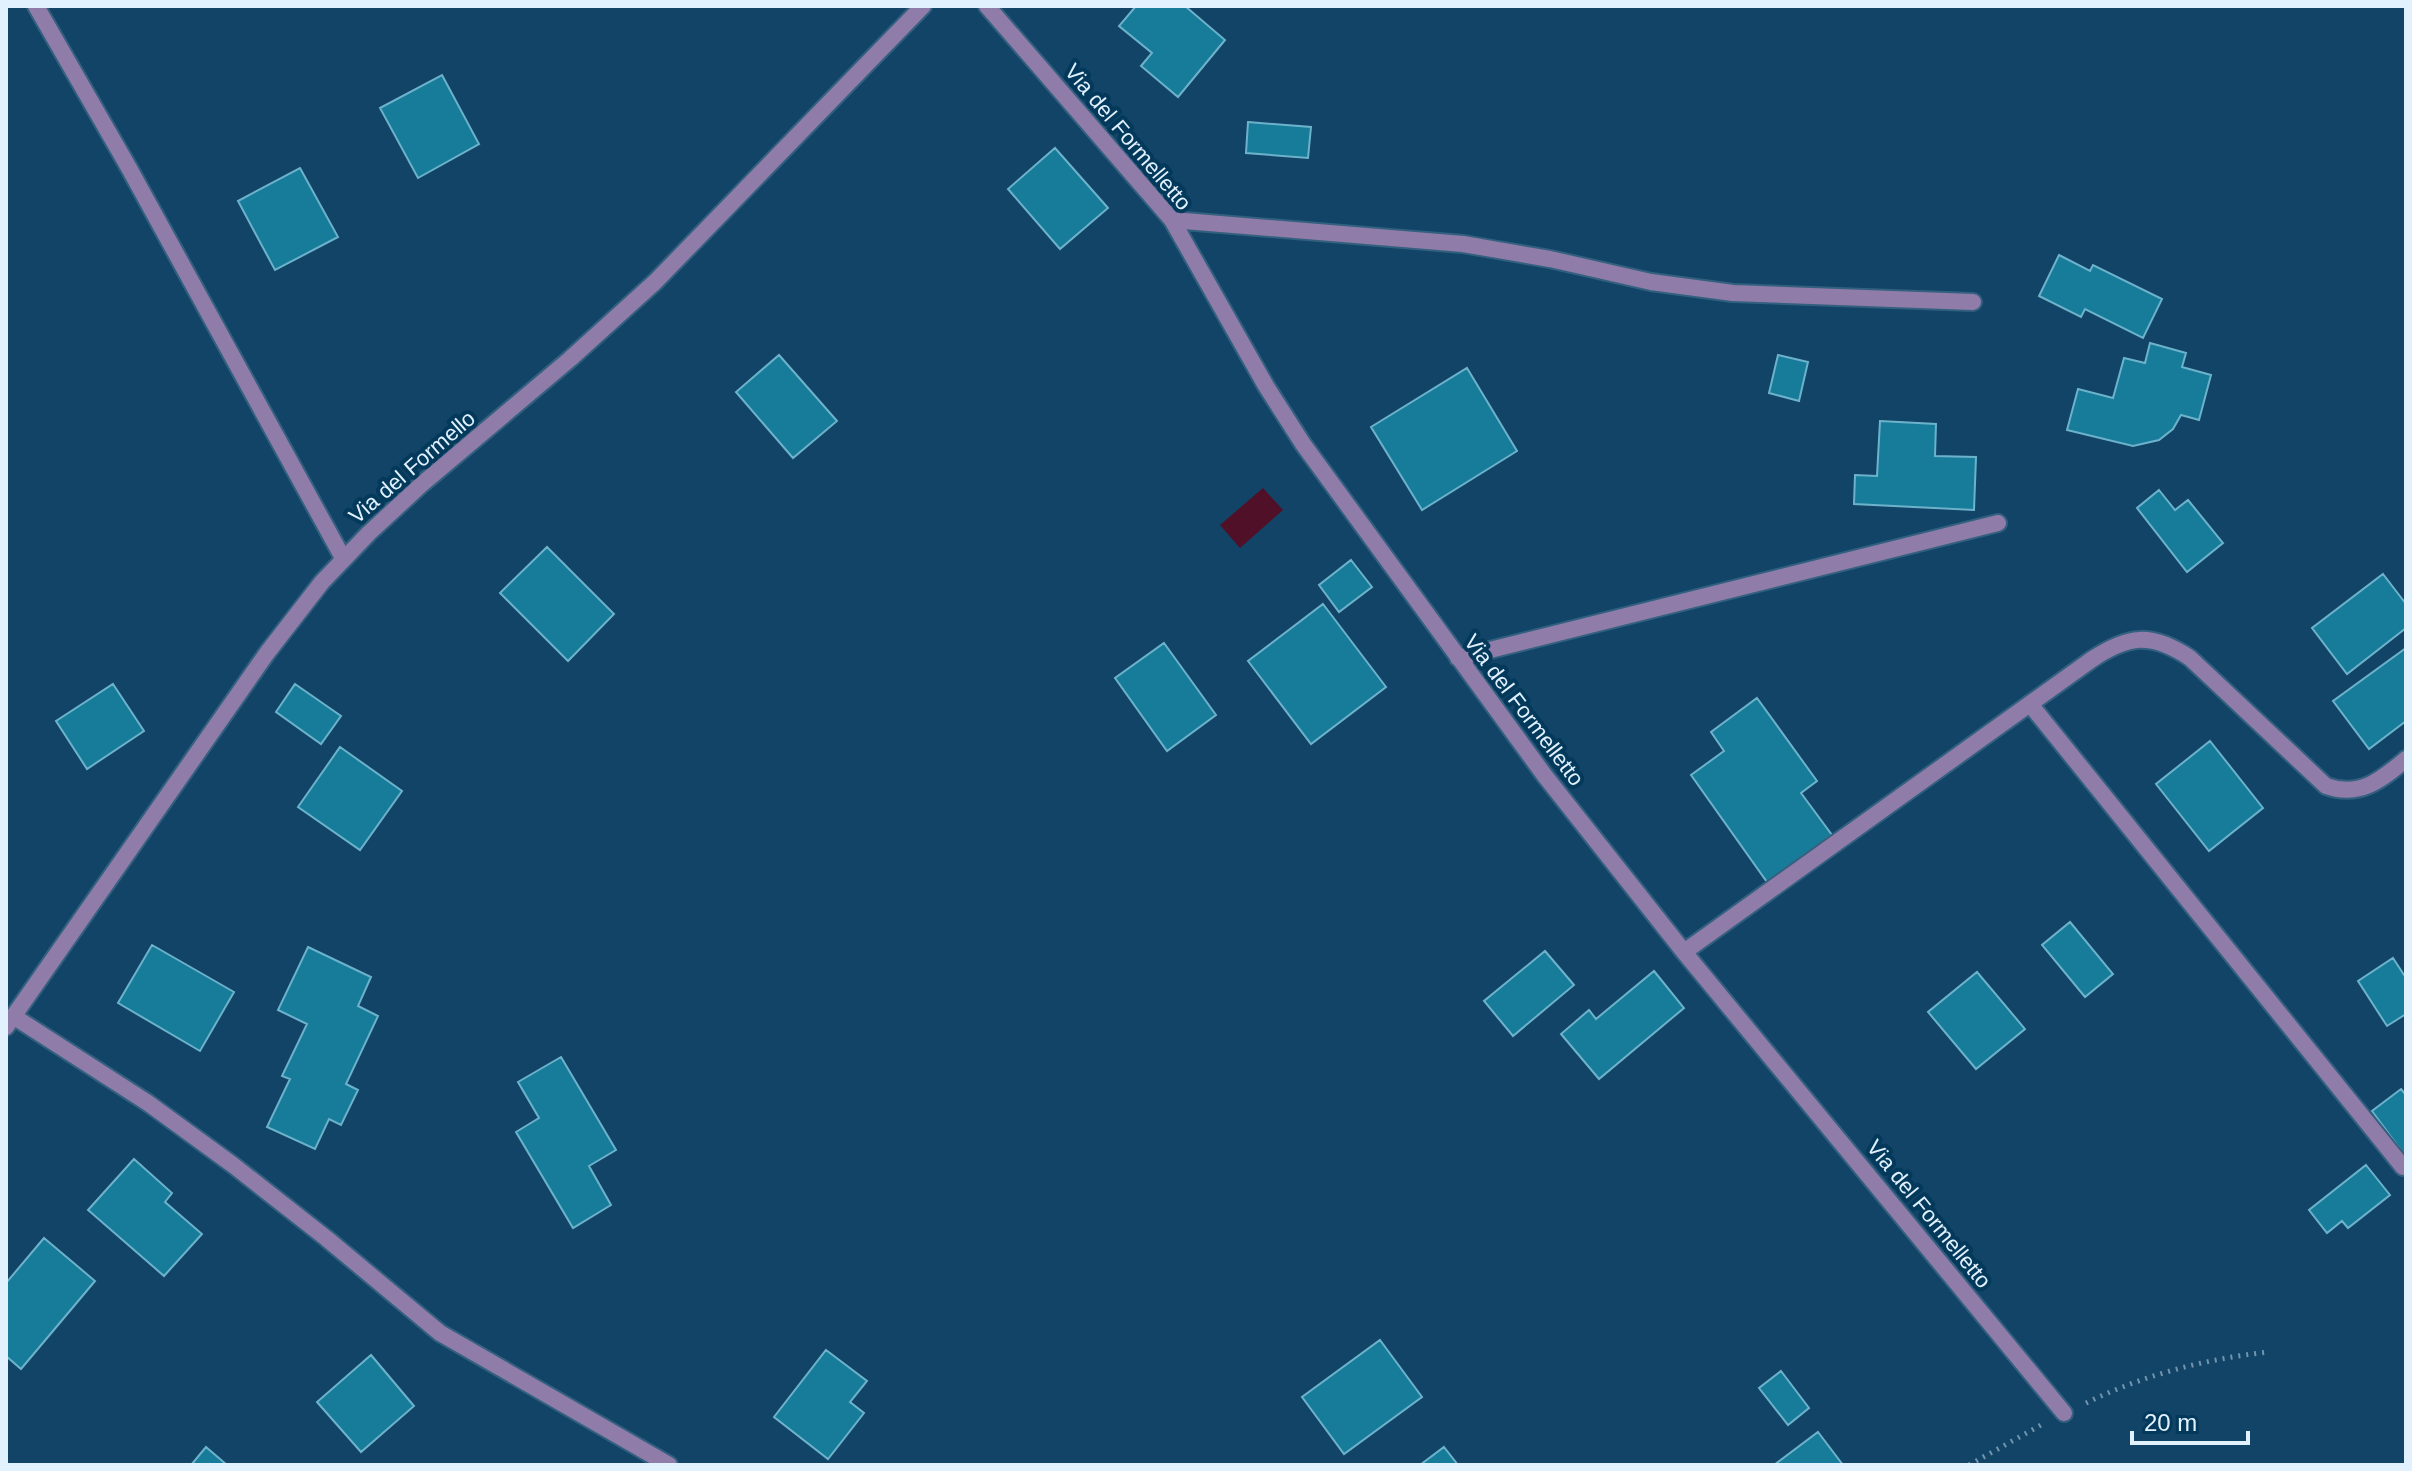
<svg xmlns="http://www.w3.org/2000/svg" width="2412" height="1471" font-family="Helvetica,sans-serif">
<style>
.water{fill:#501027}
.building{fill:#177c99;stroke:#6db2cb;stroke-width:2}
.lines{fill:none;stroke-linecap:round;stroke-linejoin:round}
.service-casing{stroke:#33607f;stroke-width:20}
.minor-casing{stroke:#33607f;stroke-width:20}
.path{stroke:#7294ad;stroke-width:5;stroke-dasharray:2 6;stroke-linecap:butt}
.service{stroke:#8f7ca9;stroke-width:16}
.minor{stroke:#8f7ca9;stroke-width:16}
.labels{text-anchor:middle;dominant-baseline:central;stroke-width:8;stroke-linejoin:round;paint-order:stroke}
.street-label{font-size:22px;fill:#e2f1fe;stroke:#03395b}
</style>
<rect width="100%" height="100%" fill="#124467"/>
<!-- water -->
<path class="water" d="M1263,488L1283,510L1240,548L1220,525Z"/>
<!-- building -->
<path class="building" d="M1136,6H1185L1225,40L1178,97L1141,66L1152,53L1119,26Z
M442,75L479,144L418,178L380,108Z
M1248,122L1311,127L1308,158L1246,153Z
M1055,148L1108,208L1060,249L1008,189Z
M300,168L338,237L275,270L238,201Z
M2059,255L2090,271L2093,265L2162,299L2143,338L2085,309L2081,317L2039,296Z
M2150,343L2186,353L2182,367L2211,375L2199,420L2181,415L2173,429L2159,440L2133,446L2067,430L2078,389L2113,398L2124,358L2145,363Z
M779,355L837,421L793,458L736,392Z
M1778,355L1808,362L1799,401L1769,393Z
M1467,368L1517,451L1422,510L1371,427Z
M1880,421L1936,424L1935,456L1976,457L1974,510L1854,504L1855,475L1877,476Z
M2159,490L2175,510L2188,500L2223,543L2187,572L2137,508Z
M547,547L614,614L568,661L500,593Z
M1351,560L1372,587L1339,612L1319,585Z
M2383,574L2406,604V628L2347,674L2312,628Z
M1323,604L1386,687L1311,744L1248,661Z
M1164,643L1216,715L1167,751L1115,678Z
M2406,648V721L2369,749L2333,701Z
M113,684L144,731L87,769L56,721Z
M295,684L341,716L321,744L276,712Z
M1757,698L1817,781L1801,793L1832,835L1767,882L1691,775L1724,751L1711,732Z
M2210,741L2263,808L2209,851L2156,784Z
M340,747L402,791L360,850L298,807Z
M2070,922L2113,974L2085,997L2042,945Z
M152,945L234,992L200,1051L118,1003Z
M308,947L371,977L358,1006L378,1016L346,1084L358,1090L341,1125L329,1119L315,1149L267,1127L290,1079L282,1076L307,1024L278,1010Z
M1545,951L1574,985L1513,1036L1484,1001Z
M2393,958L2406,978V1014L2387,1026L2358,981Z
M1654,971L1684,1008L1599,1079L1561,1034L1589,1010L1596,1019Z
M1977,972L2025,1029L1976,1069L1928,1012Z
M561,1057L616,1150L589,1166L611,1205L573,1228L516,1132L539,1118L518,1082Z
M2401,1089L2406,1095V1157L2372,1111Z
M134,1159L172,1193L165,1202L202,1234L164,1276L88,1210Z
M2366,1165L2390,1195L2348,1228L2342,1221L2327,1233L2309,1210Z
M44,1238L95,1281L21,1369L6,1356V1283Z
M1380,1340L1422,1397L1344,1454L1302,1397Z
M826,1350L867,1381L850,1402L864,1413L828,1459L774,1417Z
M371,1355L414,1406L361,1452L317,1402Z
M1781,1371L1809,1408L1788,1425L1759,1388Z
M1818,1432L1843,1465H1774Z
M206,1447L227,1465H191Z
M1444,1447L1458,1465H1420Z"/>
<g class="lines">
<!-- service casing -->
<g class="service-casing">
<path id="service" d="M36,6L129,168L343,558"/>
</g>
<!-- minor casing -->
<g class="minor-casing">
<path id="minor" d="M987,6L1172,220L1266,386L1303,444L1545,776L1684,952L2064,1413
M1172,220L1463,244L1550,259L1651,282L1733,293L1973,302
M1458,658L1998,523
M2030,704L2403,1167
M1684,952L2091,660C2128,635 2151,632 2190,658L2326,786C2360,798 2381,780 2406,759
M13,1016L148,1103L233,1165L326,1238L440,1333L669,1465
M6,1027L267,653L322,582L369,533L422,484L570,359L655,282L923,6"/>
</g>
<!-- path -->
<path class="path" d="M2086,1403C2144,1375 2204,1359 2269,1352
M1969,1465L2041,1425"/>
<!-- service -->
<use href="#service" class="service"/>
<!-- minor -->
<use href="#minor" class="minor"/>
</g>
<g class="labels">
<!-- street labels -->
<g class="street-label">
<text transform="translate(1128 137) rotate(50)">Via del Formelletto</text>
<text transform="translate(412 467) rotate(-41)">Via del Formello</text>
<text transform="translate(1524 710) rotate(53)">Via del Formelletto</text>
<text transform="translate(1929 1214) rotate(51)">Via del Formelletto</text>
</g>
</g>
<!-- border -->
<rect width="2412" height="1471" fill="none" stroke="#e2f1fe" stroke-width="16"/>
<!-- scale -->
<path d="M2132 1431v12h116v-12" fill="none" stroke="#e2f1fe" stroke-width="4"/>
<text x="2144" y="1431" font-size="24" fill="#e2f1fe" stroke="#03395b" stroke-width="6" paint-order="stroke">20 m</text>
</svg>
